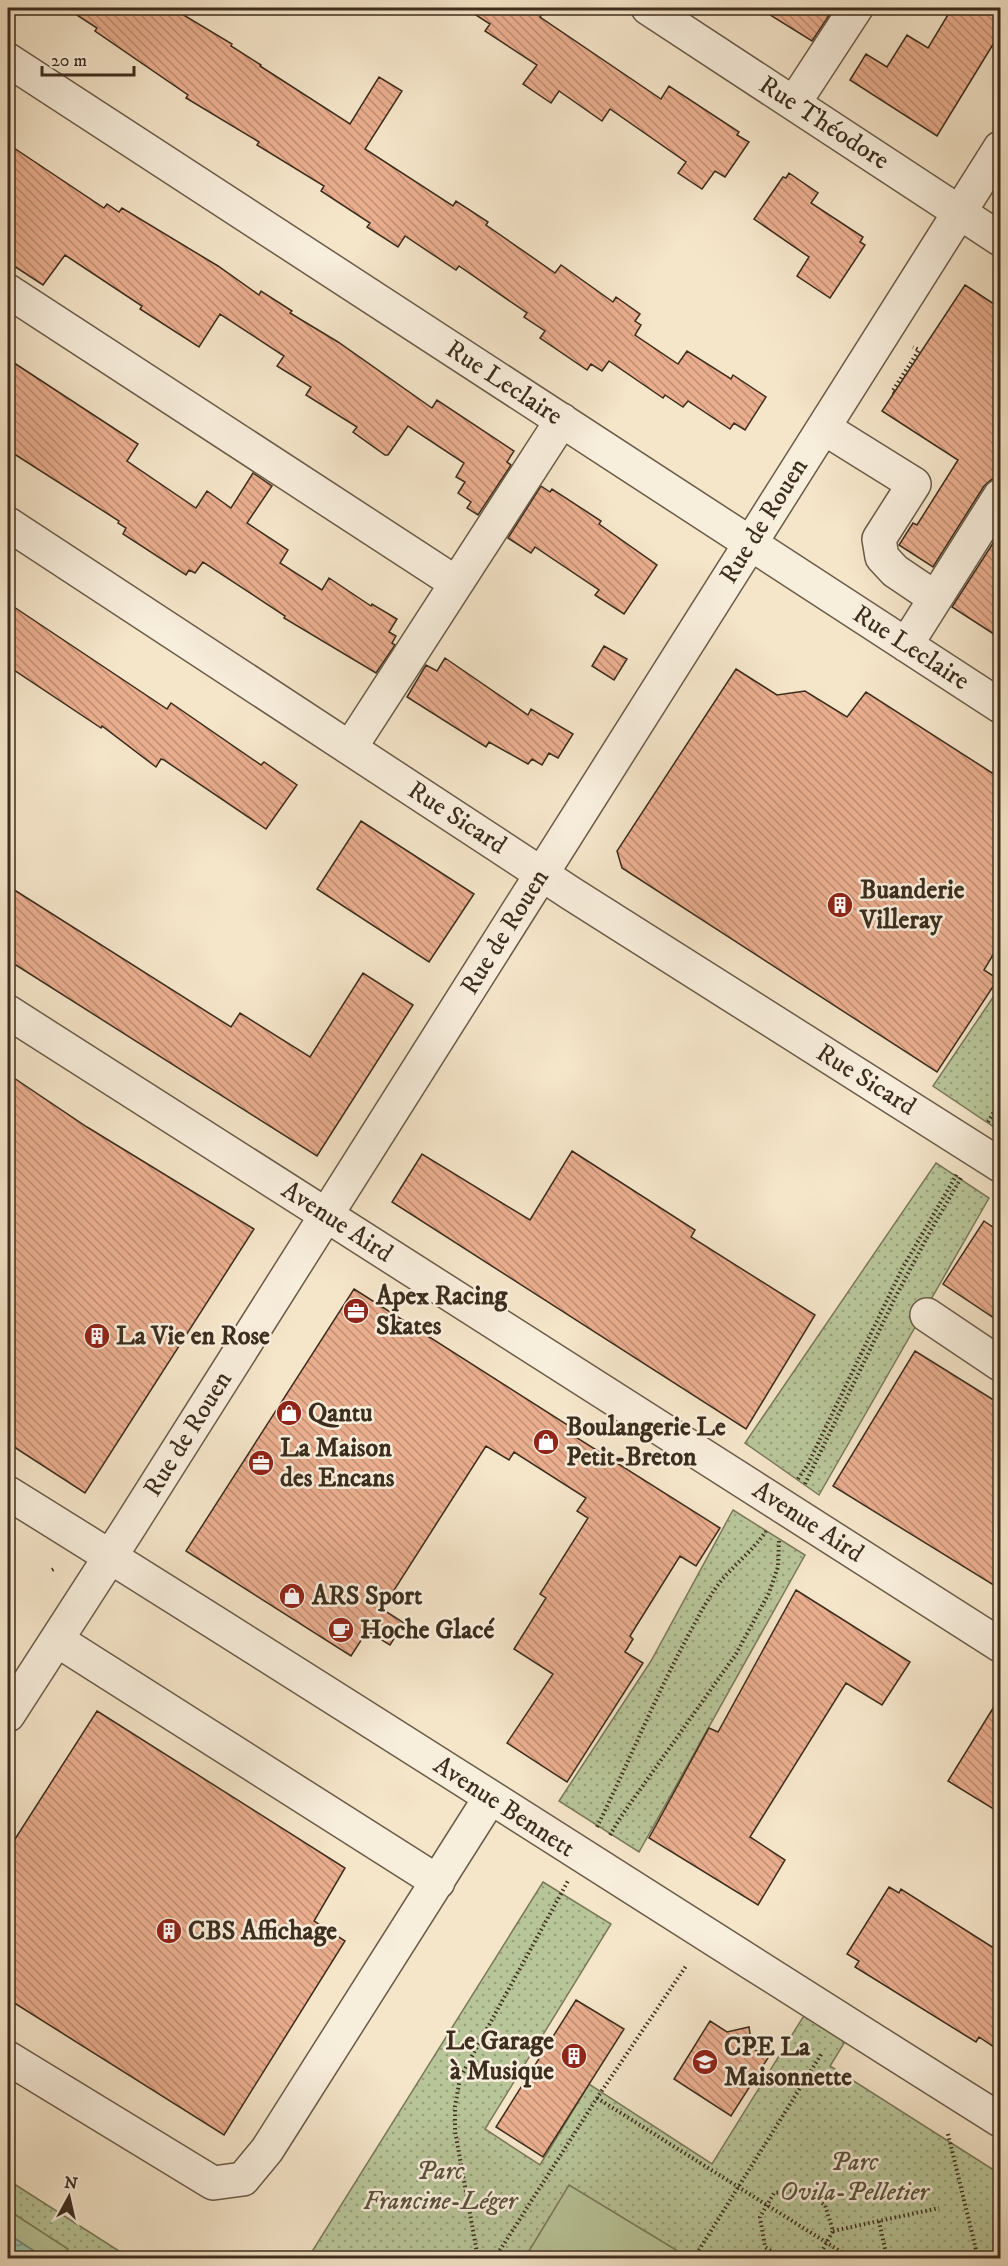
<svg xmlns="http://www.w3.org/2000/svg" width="1008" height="2266" font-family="'IM FELL DW Pica',serif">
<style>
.green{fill:url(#green-dots);stroke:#7a795b;stroke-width:1.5}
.pitch{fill:#b8c599;stroke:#7a795b;stroke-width:1.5}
.water{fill:url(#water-waves);stroke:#768575;stroke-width:1.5}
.building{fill:url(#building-back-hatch);stroke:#3c2d1d;stroke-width:1.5}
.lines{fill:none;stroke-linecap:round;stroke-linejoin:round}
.minor-casing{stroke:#6a5b48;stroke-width:36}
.path{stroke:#3c2d1d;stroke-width:4;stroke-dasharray:1.5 3;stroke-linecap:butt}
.minor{stroke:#f8eedc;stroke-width:33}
.labels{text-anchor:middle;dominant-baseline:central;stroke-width:5;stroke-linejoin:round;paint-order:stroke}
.street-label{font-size:26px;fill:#3c2d1d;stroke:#f8eedc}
.poi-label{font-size:26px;font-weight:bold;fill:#3c2d1d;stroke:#f8eedc;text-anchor:start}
.park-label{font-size:26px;font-style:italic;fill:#5b533c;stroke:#f8eedc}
</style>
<defs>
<pattern id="green-dots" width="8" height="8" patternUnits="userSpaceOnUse" patternTransform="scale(1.5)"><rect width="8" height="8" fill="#b8c599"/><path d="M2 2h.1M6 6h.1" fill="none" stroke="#97a07c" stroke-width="1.8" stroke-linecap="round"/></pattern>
<pattern id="water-waves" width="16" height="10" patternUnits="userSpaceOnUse" patternTransform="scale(1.5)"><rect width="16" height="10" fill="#9dc0b0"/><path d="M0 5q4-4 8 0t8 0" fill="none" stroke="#819c8f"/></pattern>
<pattern id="building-back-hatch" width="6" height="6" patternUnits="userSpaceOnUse" patternTransform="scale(1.5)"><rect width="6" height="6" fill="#eaae8f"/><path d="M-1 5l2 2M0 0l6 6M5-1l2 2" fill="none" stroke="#bf8e74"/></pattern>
</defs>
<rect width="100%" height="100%" fill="#f5e5c9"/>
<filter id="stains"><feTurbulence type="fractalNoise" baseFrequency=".00333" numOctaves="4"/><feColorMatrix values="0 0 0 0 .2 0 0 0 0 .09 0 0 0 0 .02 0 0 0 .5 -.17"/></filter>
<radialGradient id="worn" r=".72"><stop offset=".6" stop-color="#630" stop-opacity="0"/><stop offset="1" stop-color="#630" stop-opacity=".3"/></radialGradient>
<!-- green -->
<path class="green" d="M1000,987V1131L933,1086Z
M936,1163L989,1198L819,1495L745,1443Z
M733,1510L805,1555L639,1852L559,1801L651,1661Z
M543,1882L611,1924L485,2129L540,2165L589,2084L712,2164L813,2001L854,2027L830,2066L1000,2174V2258H308Z
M8,2180L130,2258H8Z"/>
<!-- pitch -->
<path class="pitch" d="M569,2185L686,2256L684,2258H531L526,2256Z
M8,2210L68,2249L62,2258H8Z"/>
<!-- water -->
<path class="water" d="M8,2234L45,2258H8Z"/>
<!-- building -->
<path class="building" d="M66,8H172L232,44L231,46L261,65L260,66L350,124L379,77L402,91L365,149L453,206L456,201L488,222L486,225L555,273L561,265L613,302L616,297L640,314L635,321L641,325L635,335L678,364L687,351L731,379L733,375L766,397L745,430L734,423L730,429L688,401L683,407L665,395L663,398L609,361L602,371L591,364L587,370L540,338L545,331L524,317L527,313L459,266L456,270L405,236L398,247L367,227L370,223L321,191L324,186L257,145L259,142L186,98L188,95L95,31L97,28Z
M465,8H547L540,17L661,99L669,86L739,132L737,135L749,142L725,177L715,171L702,189L678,173L686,162L610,109L602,121L559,91L551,103L523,84L537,65L485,31L490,24Z
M759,8H834L812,41Z
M952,8H1000V33L937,136L850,80L866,54L887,67L907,35L928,48Z
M8,144L104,208L107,204L119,212L122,208L218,266L259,295L261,291L292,311L290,313L338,342L432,408L437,400L514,451L507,462L511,465L478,515L467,508L471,502L458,493L465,482L456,477L464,463L408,426L388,455H385L353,432L357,427L306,395L311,387L277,366L284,356L220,314L199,347L140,309L142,306L65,255L43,285L8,262Z
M789,173L818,193L811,203L863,237L860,242L865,245L830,298L797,276L809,257L754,219L783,177L786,178Z
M965,285L1000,308V477L991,480L984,486L933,567L899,545L913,523L917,525L958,460L882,411Z
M8,359L138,444L127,461L196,508L207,491L231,508L253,473L272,486L247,523L288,550L280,563L322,590L329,578L371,606L372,604L397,619L389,632L396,636L392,643L395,645L376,673L284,618L285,616L203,562L195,573L189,570L186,575L123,534L126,528L118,523L119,521L8,450Z
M541,486L550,492L552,489L601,521L599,524L657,565L624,614L595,595L599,590L535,547L531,553L508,538Z
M995,540L1000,543V638L952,607Z
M8,603L167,709L171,703L261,765L264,762L297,785L266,829L164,760L161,759L156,767L102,726L101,728L8,666Z
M604,646L627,659L614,680L592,666Z
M445,658L528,715L531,709L573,734L558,758L549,753L542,765L532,759L528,764L489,742L486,747L407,697L426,665L437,671Z
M736,669L777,695L805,691L847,717L866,692L1000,778V943L984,970L998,979L937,1072L622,868L617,851Z
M361,821L474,894L429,962L317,889Z
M8,886L231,1027L240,1013L310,1057L363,973L413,1005L317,1156L8,960Z
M8,1074L87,1127L254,1229L85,1493L8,1443Z
M572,1151L695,1230L691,1237L815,1315L746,1429L392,1202L422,1154L530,1220Z
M984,1221L1000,1232V1322L943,1284Z
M354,1289L577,1431L574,1436L720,1528L696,1566L680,1556L630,1636L633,1639L625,1652L643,1663L567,1782L507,1743L553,1674L514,1649L546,1598L540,1594L588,1518L577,1511L586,1498L514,1452L509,1460L486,1446L382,1609L404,1623L390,1645L367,1631L351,1656L186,1551Z
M915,1351L1000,1404V1589L833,1486Z
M796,1590L910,1662L882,1705L846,1683L750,1837L785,1860L758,1905L649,1838L709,1728L718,1732Z
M1000,1697V1813L948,1781Z
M97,1711L345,1868L314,1921L345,1941L224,2135L8,1999V1850Z
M889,1887L899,1893L901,1889L1000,1952V2051L979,2037L976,2042L855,1967L859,1961L847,1954Z
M576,2000L624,2029L543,2157L496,2127Z
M710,2021L727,2032L749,2027L752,2048L768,2058L731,2116L674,2079Z"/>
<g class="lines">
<!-- minor casing -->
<g class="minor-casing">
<path id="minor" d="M648,8L1000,239
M8,60L1000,706
M794,103L856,8
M8,291L456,583
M824,428L914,484L879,539L882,557L895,571L935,598
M8,524L572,894L1000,1165
M906,645L1000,496
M350,748L562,420
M8,1012L1000,1645
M927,1315L1000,1364
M8,1493C340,1699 669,1912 1000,2120
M57,1640L438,1882
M8,1715L128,1529L1000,148
M8,2058L213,2183L243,2179L267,2150L490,1798"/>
</g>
<!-- path -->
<path class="path" d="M894,393L892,392L919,350L913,347
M988,1122L1000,1102
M798,1479L808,1464L902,1269L957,1174
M805,1484L896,1296L931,1230L961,1178
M52,1570L56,1568
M597,1827C626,1768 651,1707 681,1649C692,1629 702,1608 715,1589C730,1567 752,1553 766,1531
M610,1835L620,1818L736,1654L769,1593L778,1567L779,1541
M597,2098L851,2258
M948,2134L978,2258
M879,2221L887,2258
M833,2231L939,2208
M478,2258L455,2131V2107L460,2078L568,1881
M495,2258L597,2098L686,1966
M694,2258L822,2053
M782,2258L765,2247L760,2217L774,2193L802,2190L825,2205L833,2231L818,2258H815"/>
<!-- minor -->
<use href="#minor" class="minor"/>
</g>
<!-- icons -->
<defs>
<g id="building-disc" transform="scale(1.35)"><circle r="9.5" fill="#8f2418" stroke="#f8eedc"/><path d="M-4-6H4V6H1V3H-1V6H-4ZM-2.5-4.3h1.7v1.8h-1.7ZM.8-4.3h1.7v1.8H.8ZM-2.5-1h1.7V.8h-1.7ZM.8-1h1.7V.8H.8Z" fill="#fff"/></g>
<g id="office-disc" transform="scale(1.35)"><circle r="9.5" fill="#8f2418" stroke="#f8eedc"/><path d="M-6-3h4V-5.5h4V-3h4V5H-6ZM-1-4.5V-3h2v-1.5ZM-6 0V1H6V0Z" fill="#fff"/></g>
<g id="shop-disc" transform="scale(1.35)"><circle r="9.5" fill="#8f2418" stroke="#f8eedc"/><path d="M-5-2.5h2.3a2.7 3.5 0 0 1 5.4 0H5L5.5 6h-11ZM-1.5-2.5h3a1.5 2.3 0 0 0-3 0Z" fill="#fff"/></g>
<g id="cafe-disc" transform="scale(1.35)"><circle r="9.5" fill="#8f2418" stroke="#f8eedc"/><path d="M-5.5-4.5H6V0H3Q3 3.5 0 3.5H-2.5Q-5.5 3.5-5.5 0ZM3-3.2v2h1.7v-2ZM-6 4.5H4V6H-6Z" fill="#fff"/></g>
<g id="school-disc" transform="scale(1.35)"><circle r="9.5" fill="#8f2418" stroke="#f8eedc"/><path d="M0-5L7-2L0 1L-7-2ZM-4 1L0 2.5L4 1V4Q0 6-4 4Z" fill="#fff"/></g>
</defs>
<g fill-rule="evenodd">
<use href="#building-disc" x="840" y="905"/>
<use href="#office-disc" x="356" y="1311"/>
<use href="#building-disc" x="97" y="1336"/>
<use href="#shop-disc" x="289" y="1413"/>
<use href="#shop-disc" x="546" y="1442"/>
<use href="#office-disc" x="261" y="1463"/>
<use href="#shop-disc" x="292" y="1596"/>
<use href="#cafe-disc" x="341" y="1630"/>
<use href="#building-disc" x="169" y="1931"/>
<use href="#building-disc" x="574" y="2056"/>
<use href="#school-disc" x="705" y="2062"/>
</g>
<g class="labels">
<!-- street labels -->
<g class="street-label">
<text transform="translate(824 123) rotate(33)">Rue Théodore</text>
<text transform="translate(504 383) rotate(33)">Rue Leclaire</text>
<text transform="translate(764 521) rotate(-58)">Rue de Rouen</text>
<text transform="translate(911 648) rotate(33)">Rue Leclaire</text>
<text transform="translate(457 818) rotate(33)">Rue Sicard</text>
<text transform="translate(505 932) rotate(-58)">Rue de Rouen</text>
<text transform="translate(866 1080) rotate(32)">Rue Sicard</text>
<text transform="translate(337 1222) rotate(33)">Avenue Aird</text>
<text transform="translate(188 1434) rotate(-58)">Rue de Rouen</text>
<text transform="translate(808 1522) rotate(33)">Avenue Aird</text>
<text transform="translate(504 1807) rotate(33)">Avenue Bennett</text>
</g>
<!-- poi labels -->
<g class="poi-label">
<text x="860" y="890">Buanderie<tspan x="860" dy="30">Villeray</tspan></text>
<text x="376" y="1296">Apex Racing<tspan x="376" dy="30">Skates</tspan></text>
<text x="116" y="1336">La Vie en Rose</text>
<text x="308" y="1413">Qantu</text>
<text x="566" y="1427">Boulangerie Le<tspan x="566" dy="30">Petit-Breton</tspan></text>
<text x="280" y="1448">La Maison<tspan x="280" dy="30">des Encans</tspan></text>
<text x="312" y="1596">ARS Sport</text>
<text x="360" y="1630">Hoche Glacé</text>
<text x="188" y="1931">CBS Affichage</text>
<text x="554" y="2041" text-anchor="end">Le Garage<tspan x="554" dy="30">à Musique</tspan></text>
<text x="724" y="2047">CPE La<tspan x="724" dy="30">Maisonnette</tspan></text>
</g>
<!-- park labels -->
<g class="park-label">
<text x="854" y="2162">Parc<tspan x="854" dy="30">Ovila-Pelletier</tspan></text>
<text x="440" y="2171">Parc<tspan x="440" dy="30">Francine-Léger</tspan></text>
</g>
</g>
<!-- margin -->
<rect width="1008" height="2266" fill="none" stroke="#f5e5c9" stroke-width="30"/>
<rect x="9" y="9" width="990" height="2248" fill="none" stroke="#3c2d1d" stroke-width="3"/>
<rect x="15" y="15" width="978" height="2236" fill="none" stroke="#3c2d1d" stroke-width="1.5"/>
<!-- north arrow -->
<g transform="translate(69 2197) rotate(8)" stroke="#f8eedc" stroke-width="4.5" paint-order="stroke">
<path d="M0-4.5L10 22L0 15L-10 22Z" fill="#3c2d1d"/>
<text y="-9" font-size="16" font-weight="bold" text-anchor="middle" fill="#3c2d1d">N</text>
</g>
<!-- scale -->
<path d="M42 66v9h92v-9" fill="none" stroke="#3c2d1d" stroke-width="3"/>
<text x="51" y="66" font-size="18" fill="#3c2d1d" stroke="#f8eedc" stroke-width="4.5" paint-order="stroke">20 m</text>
<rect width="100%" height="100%" filter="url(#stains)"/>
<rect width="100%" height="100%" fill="url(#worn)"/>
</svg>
